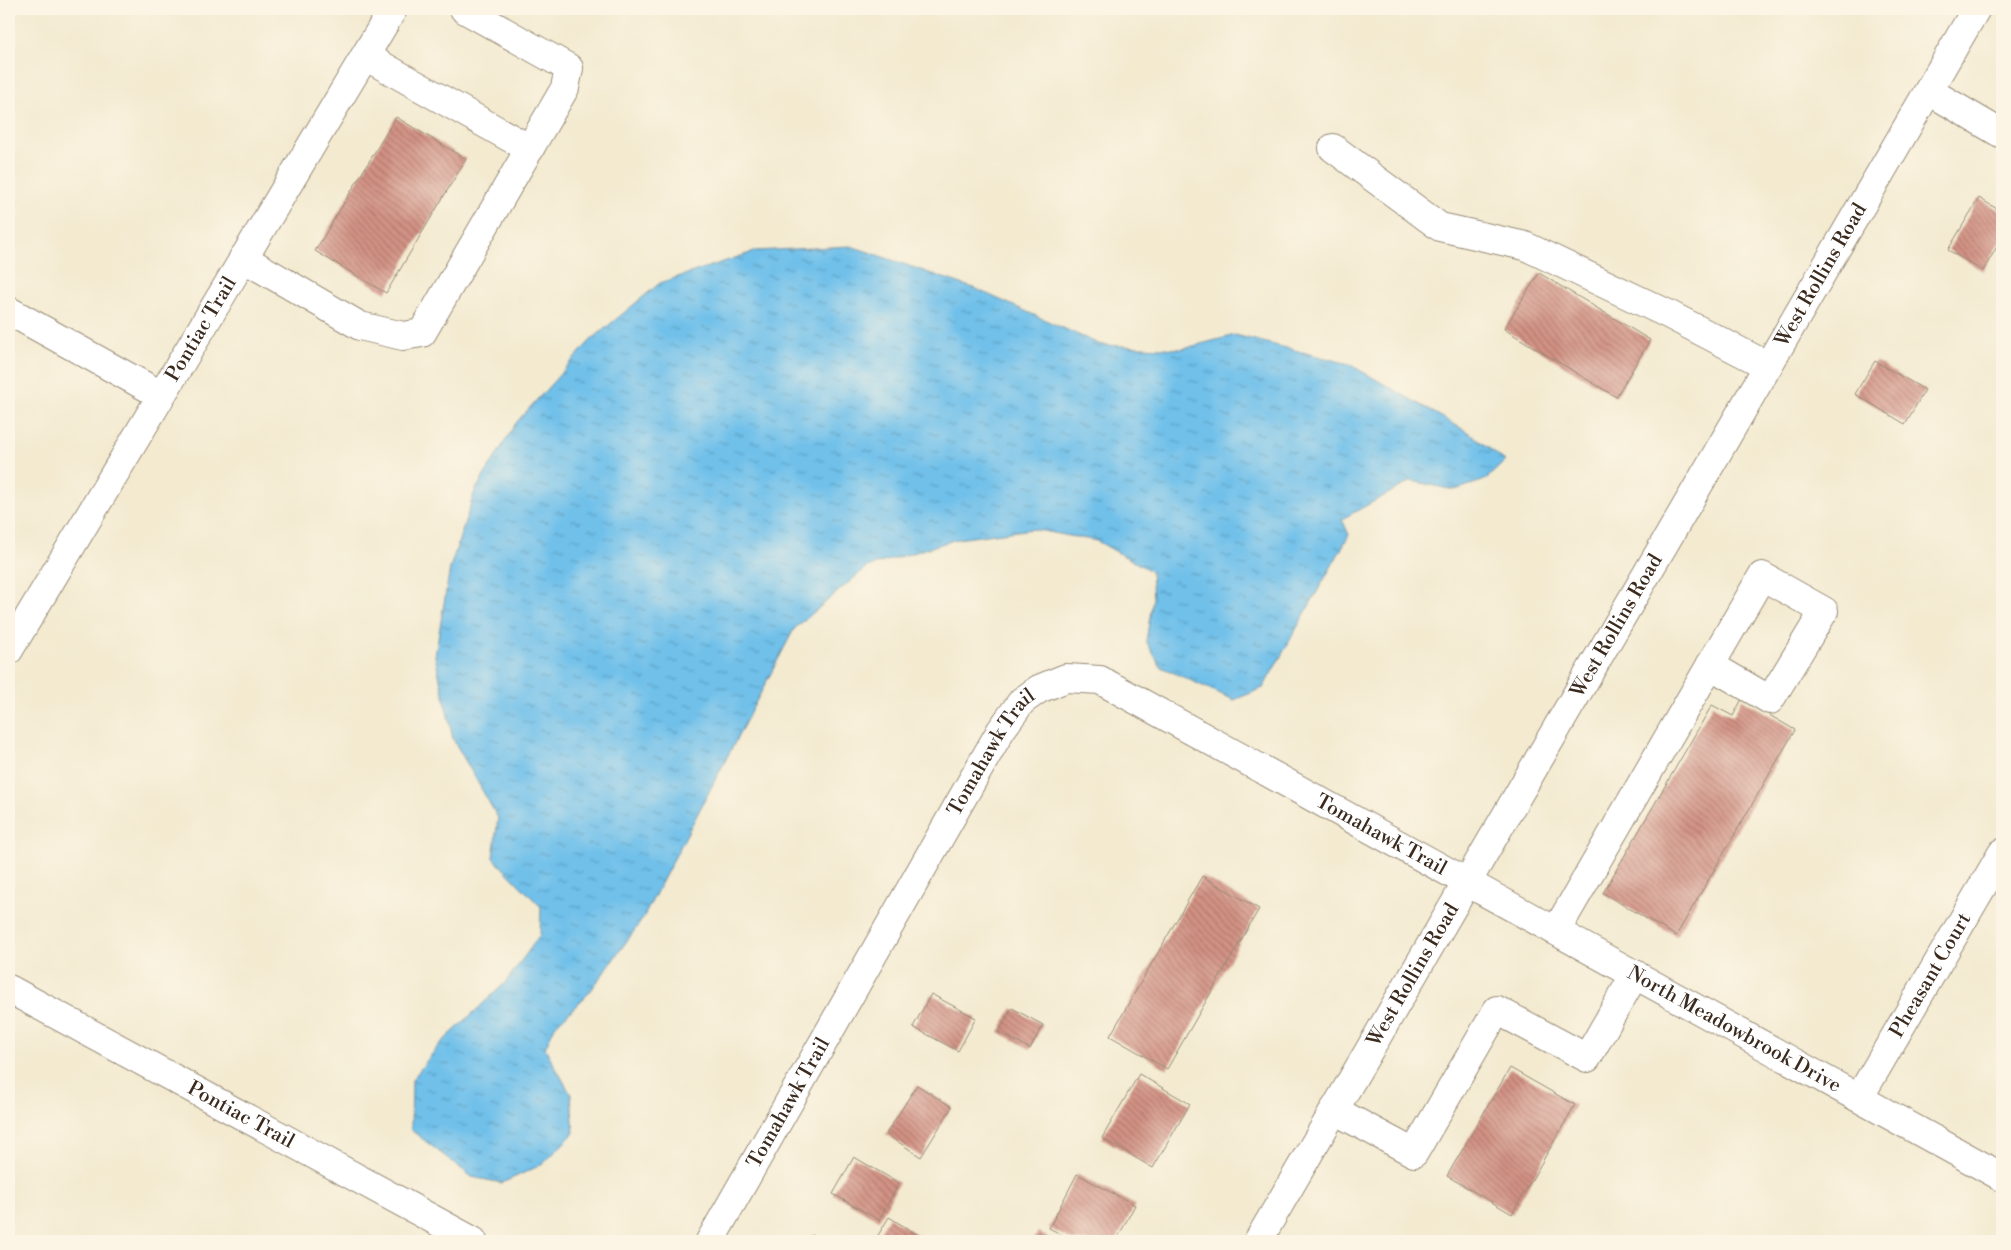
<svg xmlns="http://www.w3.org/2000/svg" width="2011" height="1250" font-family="'Libre Bodoni',serif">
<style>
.water{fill:url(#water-ripples);stroke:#557584}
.building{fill:url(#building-back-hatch)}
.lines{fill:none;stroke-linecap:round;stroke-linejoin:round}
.minor-casing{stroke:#978a77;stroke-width:30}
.major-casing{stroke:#978a77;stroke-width:30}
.minor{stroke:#fff;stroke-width:28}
.major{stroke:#fff;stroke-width:28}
.labels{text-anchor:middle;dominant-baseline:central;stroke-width:4;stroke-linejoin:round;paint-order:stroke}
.street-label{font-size:20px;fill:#3b2a1e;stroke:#fcf5e5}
</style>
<defs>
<pattern id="water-ripples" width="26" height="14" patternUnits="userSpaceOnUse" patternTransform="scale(1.25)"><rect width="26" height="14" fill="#6fc0ea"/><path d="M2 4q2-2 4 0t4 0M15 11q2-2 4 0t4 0" fill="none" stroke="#5c9cbd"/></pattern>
<pattern id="building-back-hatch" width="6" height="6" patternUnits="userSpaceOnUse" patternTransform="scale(1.25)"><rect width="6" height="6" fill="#d29284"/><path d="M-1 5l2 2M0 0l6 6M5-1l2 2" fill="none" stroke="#ac776b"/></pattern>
</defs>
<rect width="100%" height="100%" fill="#fcf5e5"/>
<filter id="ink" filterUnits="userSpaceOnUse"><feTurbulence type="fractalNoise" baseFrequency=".02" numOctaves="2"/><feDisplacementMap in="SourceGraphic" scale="10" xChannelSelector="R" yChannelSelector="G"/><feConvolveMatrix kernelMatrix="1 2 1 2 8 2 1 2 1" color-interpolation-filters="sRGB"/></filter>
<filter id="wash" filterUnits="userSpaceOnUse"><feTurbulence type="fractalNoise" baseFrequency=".0096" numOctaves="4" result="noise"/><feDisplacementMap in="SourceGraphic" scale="20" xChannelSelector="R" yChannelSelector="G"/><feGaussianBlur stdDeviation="1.12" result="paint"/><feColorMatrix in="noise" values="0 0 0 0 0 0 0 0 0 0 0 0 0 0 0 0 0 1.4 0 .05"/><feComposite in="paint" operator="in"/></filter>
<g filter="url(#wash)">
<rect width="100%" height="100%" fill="#f3ead0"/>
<!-- water -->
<path class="water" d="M851,246L976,289L1101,345L1182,349L1235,335L1349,364L1471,434L1505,461L1485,480L1455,490L1411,481L1342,519L1349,535L1263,688L1234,700L1161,667L1146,641L1153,598L1151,571L1097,541L1032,529L957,539L867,567L794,629L642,920L589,993L555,1026L545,1048L571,1095L574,1133L543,1164L502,1183L472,1177L411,1130L412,1080L439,1045L505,983L540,935L541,907L493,858L498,818L453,739L435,656L450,568L475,491L516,423L591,340L660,283L756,251Z"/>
<g id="blocks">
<!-- building -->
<path class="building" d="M396,117L466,159L386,293L315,251Z
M1979,198L2002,212V238L1983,271L1948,250Z
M1539,273L1650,340L1616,397L1504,329Z
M1875,361L1925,390L1905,424L1855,394Z
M1742,699L1795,730L1676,936L1603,893L1712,705L1733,716Z
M1202,876L1259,909L1167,1069L1110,1036Z
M931,994L976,1018L958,1051L913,1027Z
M1012,1008L1043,1025L1030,1049L999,1032Z
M1510,1068L1575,1105L1512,1214L1447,1176Z
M1139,1074L1190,1104L1153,1168L1102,1138Z
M917,1085L952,1107L921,1157L886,1134Z
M854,1157L899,1183L879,1220L833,1194Z
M1077,1174L1135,1205L1116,1241H1074L1049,1228Z
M889,1217L918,1235L914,1241H884L877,1237Z
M1038,1232L1054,1241H1032Z
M812,1235L823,1241H809Z"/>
</g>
</g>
<g filter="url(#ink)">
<use href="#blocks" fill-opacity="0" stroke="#978a77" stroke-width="1"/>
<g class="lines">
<!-- minor casing -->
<g class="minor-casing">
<g id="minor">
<path d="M365,56L530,149"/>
<path d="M1929,91L2000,133L2002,130"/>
<path d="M1333,148L1440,227L1525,246L1668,314L1768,366"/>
<path d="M243,258L360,326L403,336L422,333L565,88L569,68L464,9"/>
<path d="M9,311L161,395"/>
<path id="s1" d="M9,650L393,9"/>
<path d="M1556,931L1762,576L1824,611L1770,700L1710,665"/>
<path id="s2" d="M9,989L473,1241"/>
<path id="s3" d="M1859,1098L2002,853"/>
<path d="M1334,1110L1414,1153L1497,1010L1587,1058L1635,974"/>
<path id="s4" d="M710,1241L1001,730L1022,701L1039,689L1066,678L1100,680L2002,1177"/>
</g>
</g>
<!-- major casing -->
<g class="major-casing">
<g id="major">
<path id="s5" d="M1258,1241L1976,9"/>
</g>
</g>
<!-- minor -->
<use href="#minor" class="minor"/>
<!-- major -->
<use href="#major" class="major"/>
</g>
</g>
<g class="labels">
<!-- street labels -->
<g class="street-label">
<text stroke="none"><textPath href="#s5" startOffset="1118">West Rollins Road</textPath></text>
<text stroke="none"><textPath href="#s1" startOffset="374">Pontiac Trail</textPath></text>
<text stroke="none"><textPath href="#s5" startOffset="712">West Rollins Road</textPath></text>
<text stroke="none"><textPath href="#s4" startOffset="564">Tomahawk Trail</textPath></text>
<text stroke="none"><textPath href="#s4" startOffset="1029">Tomahawk Trail</textPath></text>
<text stroke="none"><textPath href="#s5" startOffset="308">West Rollins Road</textPath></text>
<text stroke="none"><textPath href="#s3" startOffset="142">Pheasant Court</textPath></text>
<text stroke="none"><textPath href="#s4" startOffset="1432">North Meadowbrook Drive</textPath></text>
<text stroke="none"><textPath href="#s4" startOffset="159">Tomahawk Trail</textPath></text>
<text stroke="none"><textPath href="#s2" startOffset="264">Pontiac Trail</textPath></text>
</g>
</g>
<!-- margin -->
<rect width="2011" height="1250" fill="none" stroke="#fcf5e5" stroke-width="30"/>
</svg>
